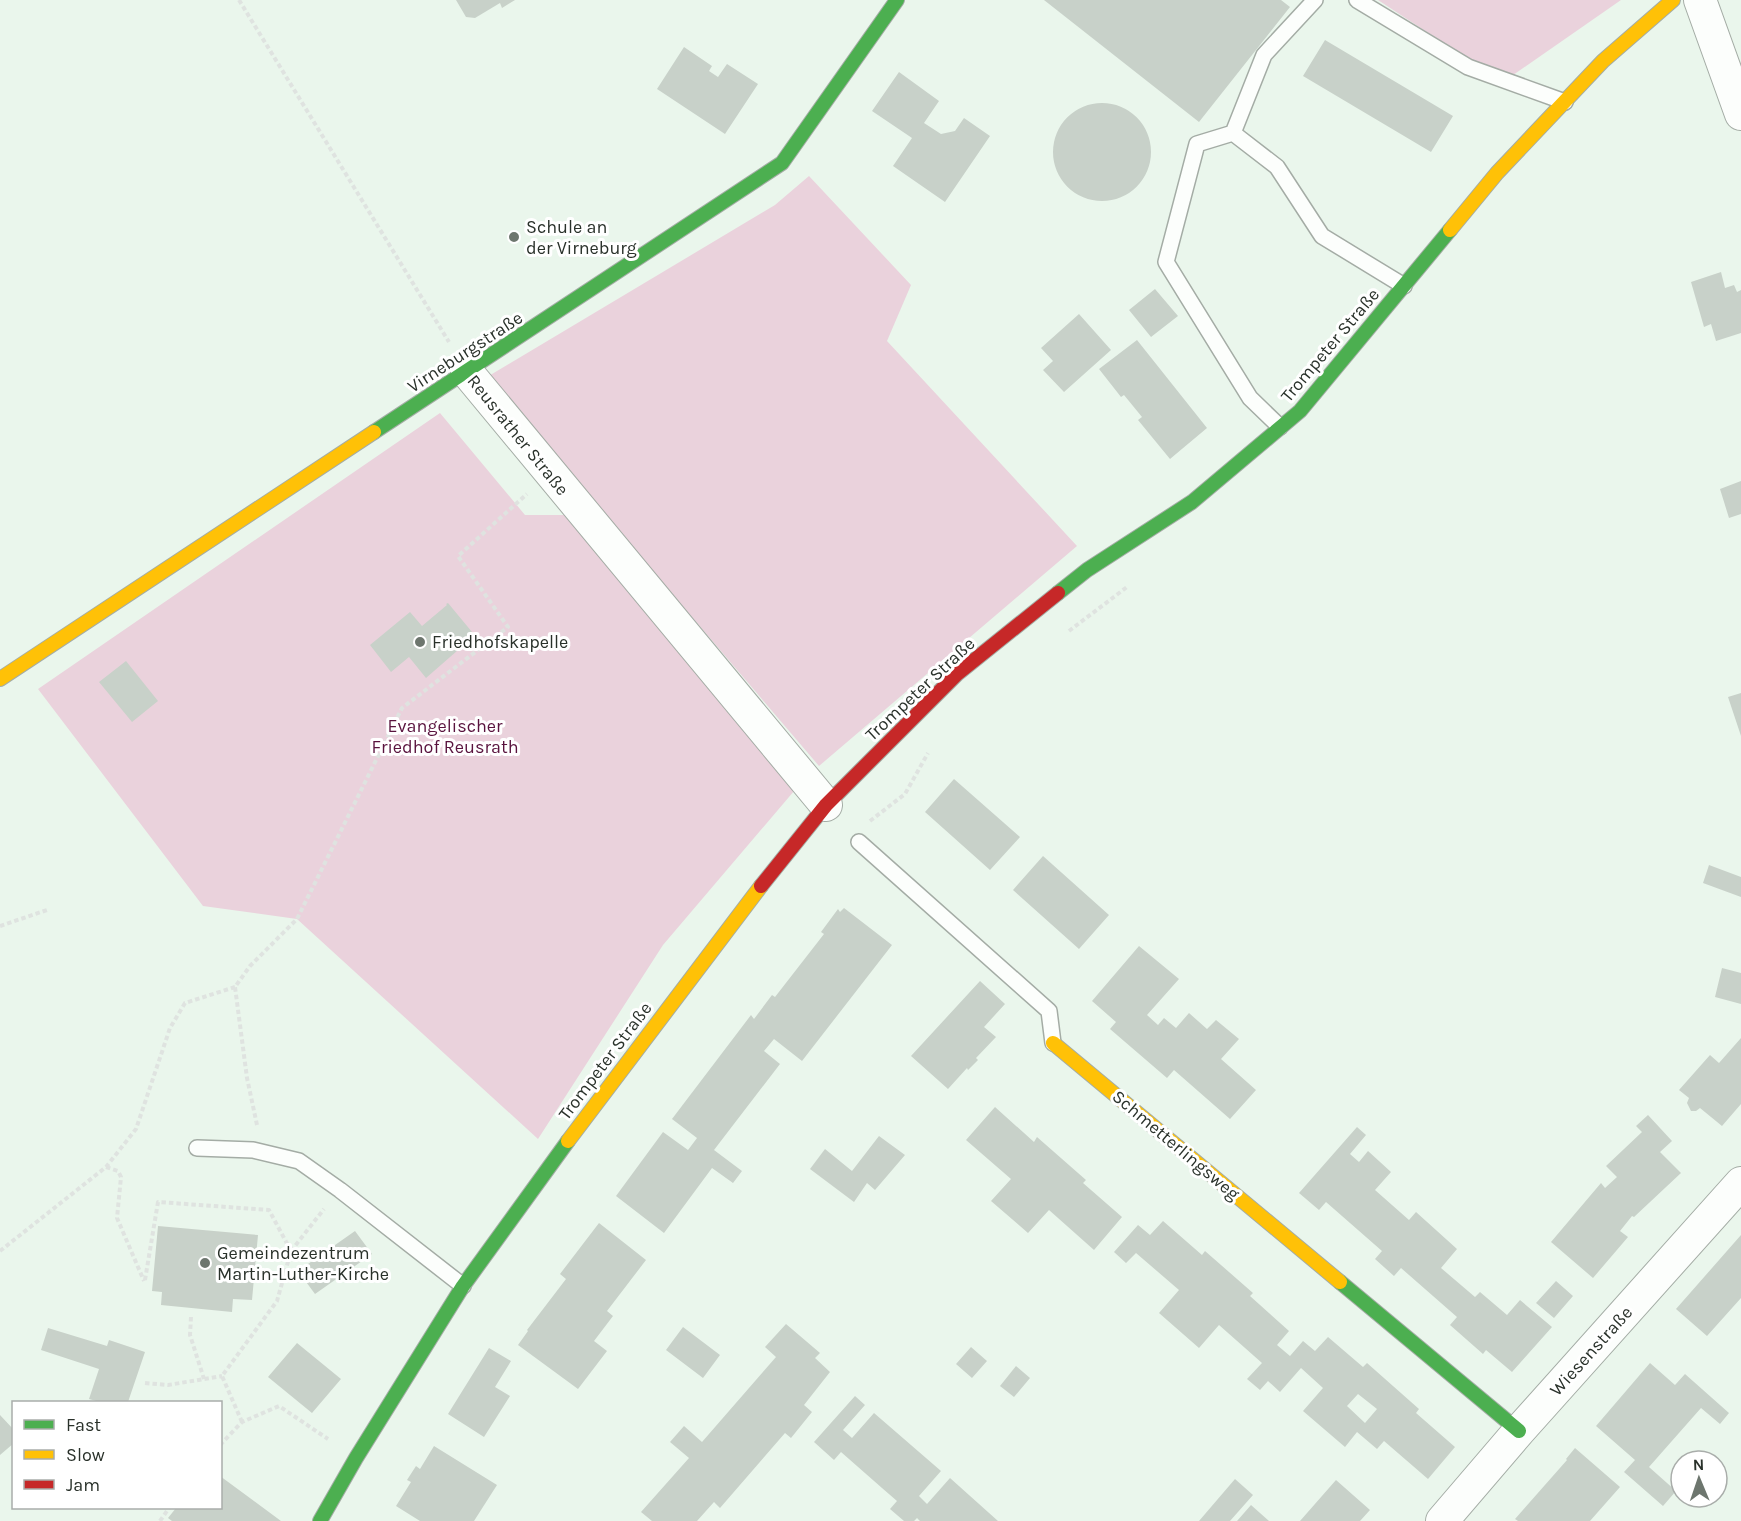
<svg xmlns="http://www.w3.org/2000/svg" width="1741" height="1521" font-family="Karla,sans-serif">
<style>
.green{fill:#ead2dc}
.building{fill:#c8d1c9;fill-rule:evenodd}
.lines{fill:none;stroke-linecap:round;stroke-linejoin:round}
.lane-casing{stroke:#a4aca5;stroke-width:18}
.street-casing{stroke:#a4aca5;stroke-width:34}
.fast-casing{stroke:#a4aca5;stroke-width:16}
.slow-casing{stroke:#a4aca5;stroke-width:16}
.jam-casing{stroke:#a4aca5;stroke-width:16}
.path{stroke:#dfe3e0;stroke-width:4;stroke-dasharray:4.5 3;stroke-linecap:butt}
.lane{stroke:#fcfefc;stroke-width:15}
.street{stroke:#fcfefc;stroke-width:32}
.fast{stroke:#4caf50;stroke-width:14}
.slow{stroke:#ffc107;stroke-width:14}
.jam{stroke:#c62828;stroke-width:14}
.poi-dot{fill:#6d766e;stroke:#fff;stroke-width:2}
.labels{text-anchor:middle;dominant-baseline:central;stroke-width:6;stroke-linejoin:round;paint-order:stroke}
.poi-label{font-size:18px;fill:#29312a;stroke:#fff;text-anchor:start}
.street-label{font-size:18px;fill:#29312a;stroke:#fff}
.park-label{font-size:18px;fill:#59133e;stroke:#fff}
</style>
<rect width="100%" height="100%" fill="#eaf6ec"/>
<!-- green -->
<path class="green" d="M1378,0H1621L1503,82Z
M809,176L911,285L887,341L1077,546L819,766L487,377L775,205Z
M440,413L525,515H564L800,784L663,945L538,1139L297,919L203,906L38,689Z"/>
<!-- building -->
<path class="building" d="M456,0H515L502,8L500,3L475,18L466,17Z
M1044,0H1281L1290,7L1199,122Z
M1325,40L1453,116L1431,152L1303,76Z
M684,47L712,66L709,71L718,77L727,64L758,84L725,134L657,89Z
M899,72L939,101L924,123L941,134L955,131L964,118L990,136L945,202L893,166L912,138L872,111Z
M1053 152a49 49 0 1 1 98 0a49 49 0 1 1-98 0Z
M1721,272L1725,288L1734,285L1737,292L1741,290V333L1716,341L1711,324L1704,327L1691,282Z
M1155,289L1178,316L1151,337L1129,310Z
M1079,314L1111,350L1064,392L1043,370L1053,361L1041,348Z
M1137,340L1207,428L1170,459L1138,420L1142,417L1124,395L1121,397L1099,369Z
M1741,481V514L1729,518L1720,489Z
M448,603L477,638L475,640L473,637L426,678L409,657L391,672L370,645L410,612L422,626L447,605L446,604Z
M126,661L158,701L132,722L99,682Z
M1741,693V736L1728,697Z
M954,779L1020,837L990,870L925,812Z
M1043,856L1109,915L1079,949L1013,890Z
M1709,865L1741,877V897L1703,883Z
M844,908L892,945L802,1061L774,1039L764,1051L780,1064L714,1150L742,1171L733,1183L712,1168L664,1233L616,1196L663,1132L688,1150L697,1138L672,1119L751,1015L754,1019L772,995L775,997L824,934L821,932L838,909L840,912Z
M1139,946L1179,979L1147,1015L1158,1025L1164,1018L1176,1028L1189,1013L1207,1029L1216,1020L1239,1039L1221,1059L1256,1090L1230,1119L1174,1070L1167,1078L1110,1029L1116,1022L1092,1001Z
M1722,968L1741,973V1004L1715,997Z
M980,981L1005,1004L984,1027L996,1037L976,1058L978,1060L968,1070L967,1068L948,1089L911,1056Z
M1741,1038V1104L1722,1126L1700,1108L1696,1111H1691L1687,1103L1689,1098L1679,1090L1710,1055L1719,1063Z
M995,1107L1034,1142L1037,1137L1086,1180L1083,1183L1122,1217L1094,1250L1049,1210L1028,1233L991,1201L1011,1179L966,1140Z
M1648,1115L1672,1141L1660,1152L1681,1173L1634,1217L1632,1216L1620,1231L1628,1237L1593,1278L1551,1242L1601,1183L1605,1188L1617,1177L1606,1166L1642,1132L1636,1126Z
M1357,1127L1366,1135L1350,1154L1359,1162L1368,1151L1391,1172L1375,1190L1409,1220L1416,1212L1457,1249L1441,1268L1475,1297L1480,1292L1507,1315L1520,1300L1552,1327L1512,1372L1486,1350L1483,1354L1450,1325L1457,1317L1401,1268L1394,1276L1375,1259L1382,1251L1326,1202L1319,1210L1299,1193Z
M879,1136L905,1155L875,1190L867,1183L854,1202L810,1169L825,1149L852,1171Z
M1163,1221L1202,1255L1205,1251L1253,1293L1250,1296L1289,1331L1277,1345L1290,1356L1303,1341L1315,1351L1328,1337L1363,1367L1367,1363L1419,1409L1416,1413L1455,1447L1428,1479L1384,1441L1377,1449L1357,1432L1345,1447L1303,1411L1323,1388L1301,1368L1280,1392L1268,1381L1260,1390L1247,1379L1262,1363L1219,1325L1199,1348L1159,1313L1179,1290L1136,1253L1126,1263L1114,1252L1138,1225L1150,1235ZM1358,1394L1377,1409L1365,1423L1347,1406Z
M599,1223L646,1260L607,1311L613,1316L594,1341L607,1351L578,1389L518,1345L528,1331L527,1330L566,1279L560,1274Z
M158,1226L258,1235L252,1300L233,1299L232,1312L161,1305L162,1292L152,1291Z
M355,1231L372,1254L315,1294L298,1271Z
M1741,1235V1298L1707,1336L1676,1309Z
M1556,1281L1573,1296L1554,1318L1536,1303Z
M786,1324L820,1353L815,1358L830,1372L804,1405L812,1412L791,1438L785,1433L720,1508L714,1502L697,1521H652L641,1512L689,1458L670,1442L684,1426L702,1442L776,1357L765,1347Z
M683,1327L720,1355L703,1378L666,1350Z
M48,1328L107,1346L109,1340L145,1352L128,1402H100L89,1399L99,1369L41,1350Z
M297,1343L341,1379L312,1413L268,1377Z
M971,1347L987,1361L972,1378L956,1364Z
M489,1348L511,1361L495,1387L510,1396L484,1437L448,1414Z
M1650,1363L1675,1385L1685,1374L1729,1413L1720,1424L1701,1408L1649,1467L1676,1491L1663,1506L1624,1472L1635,1460L1596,1426Z
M1016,1366L1030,1378L1014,1397L1000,1386Z
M855,1396L865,1405L843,1430L852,1438L874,1413L941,1471L919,1496L927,1504L950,1478L998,1521H920L917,1518L914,1521H904L890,1509L897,1501L882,1488L841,1452L834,1460L814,1442Z
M0,1415L14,1430V1443L0,1455Z
M434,1446L497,1485L474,1521H420L396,1506L411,1482L407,1480L416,1466L420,1469Z
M1575,1448L1620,1487L1590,1521H1518L1515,1519L1567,1460L1566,1459Z
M220,1476L281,1521H172L168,1518L176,1508H220Z
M1235,1479L1253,1495L1230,1521H1199Z
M1336,1480L1370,1510L1360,1521H1300Z
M1251,1505L1269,1521H1237Z"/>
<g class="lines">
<!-- lane casing -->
<g class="lane-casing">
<path id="lane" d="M1357,0L1468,67L1565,102
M1233,133L1264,55L1315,0
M1280,427L1250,398L1166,262L1197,144L1233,133L1277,167L1322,236L1404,286
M859,842L1049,1011L1053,1043
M197,1148L253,1150L299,1161L340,1190L463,1286"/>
</g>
<!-- street casing -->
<g class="street-casing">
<path id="street" d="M1700,0L1741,114
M467,372L826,805
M1442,1521L1519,1431L1741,1183"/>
</g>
<!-- fast casing -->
<g class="fast-casing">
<path id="fast" d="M374,432L782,163L897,0
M1058,593L1087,570L1192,502L1300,411L1450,230
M1340,1282L1519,1431
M320,1521L356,1458L463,1286L568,1141"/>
</g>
<!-- slow casing -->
<g class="slow-casing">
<path id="slow" d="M1450,230L1497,173L1603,61L1673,0
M0,679L374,432
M1053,1043L1340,1282
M568,1141L761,886"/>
</g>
<!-- jam casing -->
<g class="jam-casing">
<path id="jam" d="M761,886L826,805L957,674L1058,593"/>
</g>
<!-- path -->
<path class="path" d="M239,0L449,342
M1069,631L1127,587
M870,821L905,794L928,753
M0,926L47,910
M257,1125L247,1078L235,987L250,966L297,919L402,708L508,627L458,556L527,494
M106,1167L118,1171L121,1177L117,1218L144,1281
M0,1251L106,1167L136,1129L170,1028L185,1003L235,987
M145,1280L158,1202L269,1210L291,1251
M191,1317L190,1335L204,1379
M145,1383L168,1385L222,1376
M242,1422L222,1376L277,1301L291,1251L324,1209
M220,1445L242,1422L279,1406L328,1439
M160,1521L169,1508"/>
<!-- lane -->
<use href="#lane" class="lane"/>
<!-- street -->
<use href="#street" class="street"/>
<!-- fast -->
<use href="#fast" class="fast"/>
<!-- slow -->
<use href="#slow" class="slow"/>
<!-- jam -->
<use href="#jam" class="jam"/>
</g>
<!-- markers -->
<g class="poi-dot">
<circle cx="514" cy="237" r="6"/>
<circle cx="420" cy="642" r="6"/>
<circle cx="205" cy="1263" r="6"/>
</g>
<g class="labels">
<!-- poi labels -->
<g class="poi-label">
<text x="526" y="227">Schule an<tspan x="526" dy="21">der Virneburg</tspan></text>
<text x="432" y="642">Friedhofskapelle</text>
<text x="217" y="1253">Gemeindezentrum<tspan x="217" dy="21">Martin-Luther-Kirche</tspan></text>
</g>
<!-- street labels -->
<g class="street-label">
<text transform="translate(1330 345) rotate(-50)">Trompeter Straße</text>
<text transform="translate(465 352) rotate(-33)">Virneburgstraße</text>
<text transform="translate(518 435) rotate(51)">Reusrather Straße</text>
<text transform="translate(920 689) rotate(-43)">Trompeter Straße</text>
<text transform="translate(605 1061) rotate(-53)">Trompeter Straße</text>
<text transform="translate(1176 1145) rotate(40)">Schmetterlingsweg</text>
<text transform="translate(1591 1351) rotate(-48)">Wiesenstraße</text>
</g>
<!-- park labels -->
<g class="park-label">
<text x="445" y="726">Evangelischer<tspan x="445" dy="21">Friedhof Reusrath</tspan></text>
</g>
</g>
<!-- legend -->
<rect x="12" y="1401" width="210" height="108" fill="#ffffff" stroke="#a9adaa" stroke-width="1.5"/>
<rect x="24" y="1420" width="30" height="9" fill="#4caf50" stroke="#a9adaa" stroke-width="1.5"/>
<text x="66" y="1431" font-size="18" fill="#29312a">Fast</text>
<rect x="24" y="1450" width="30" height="9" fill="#ffc107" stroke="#a9adaa" stroke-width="1.5"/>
<text x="66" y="1461" font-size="18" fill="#29312a">Slow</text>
<rect x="24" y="1480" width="30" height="9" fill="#c62828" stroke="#a9adaa" stroke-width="1.5"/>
<text x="66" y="1491" font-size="18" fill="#29312a">Jam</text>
<!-- north arrow -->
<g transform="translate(1699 1479) rotate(358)"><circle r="28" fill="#ffffff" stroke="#a9adaa" stroke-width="1.5"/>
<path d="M0-4.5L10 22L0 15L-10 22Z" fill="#6d766e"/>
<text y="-9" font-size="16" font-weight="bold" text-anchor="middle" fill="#29312a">N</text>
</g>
</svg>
